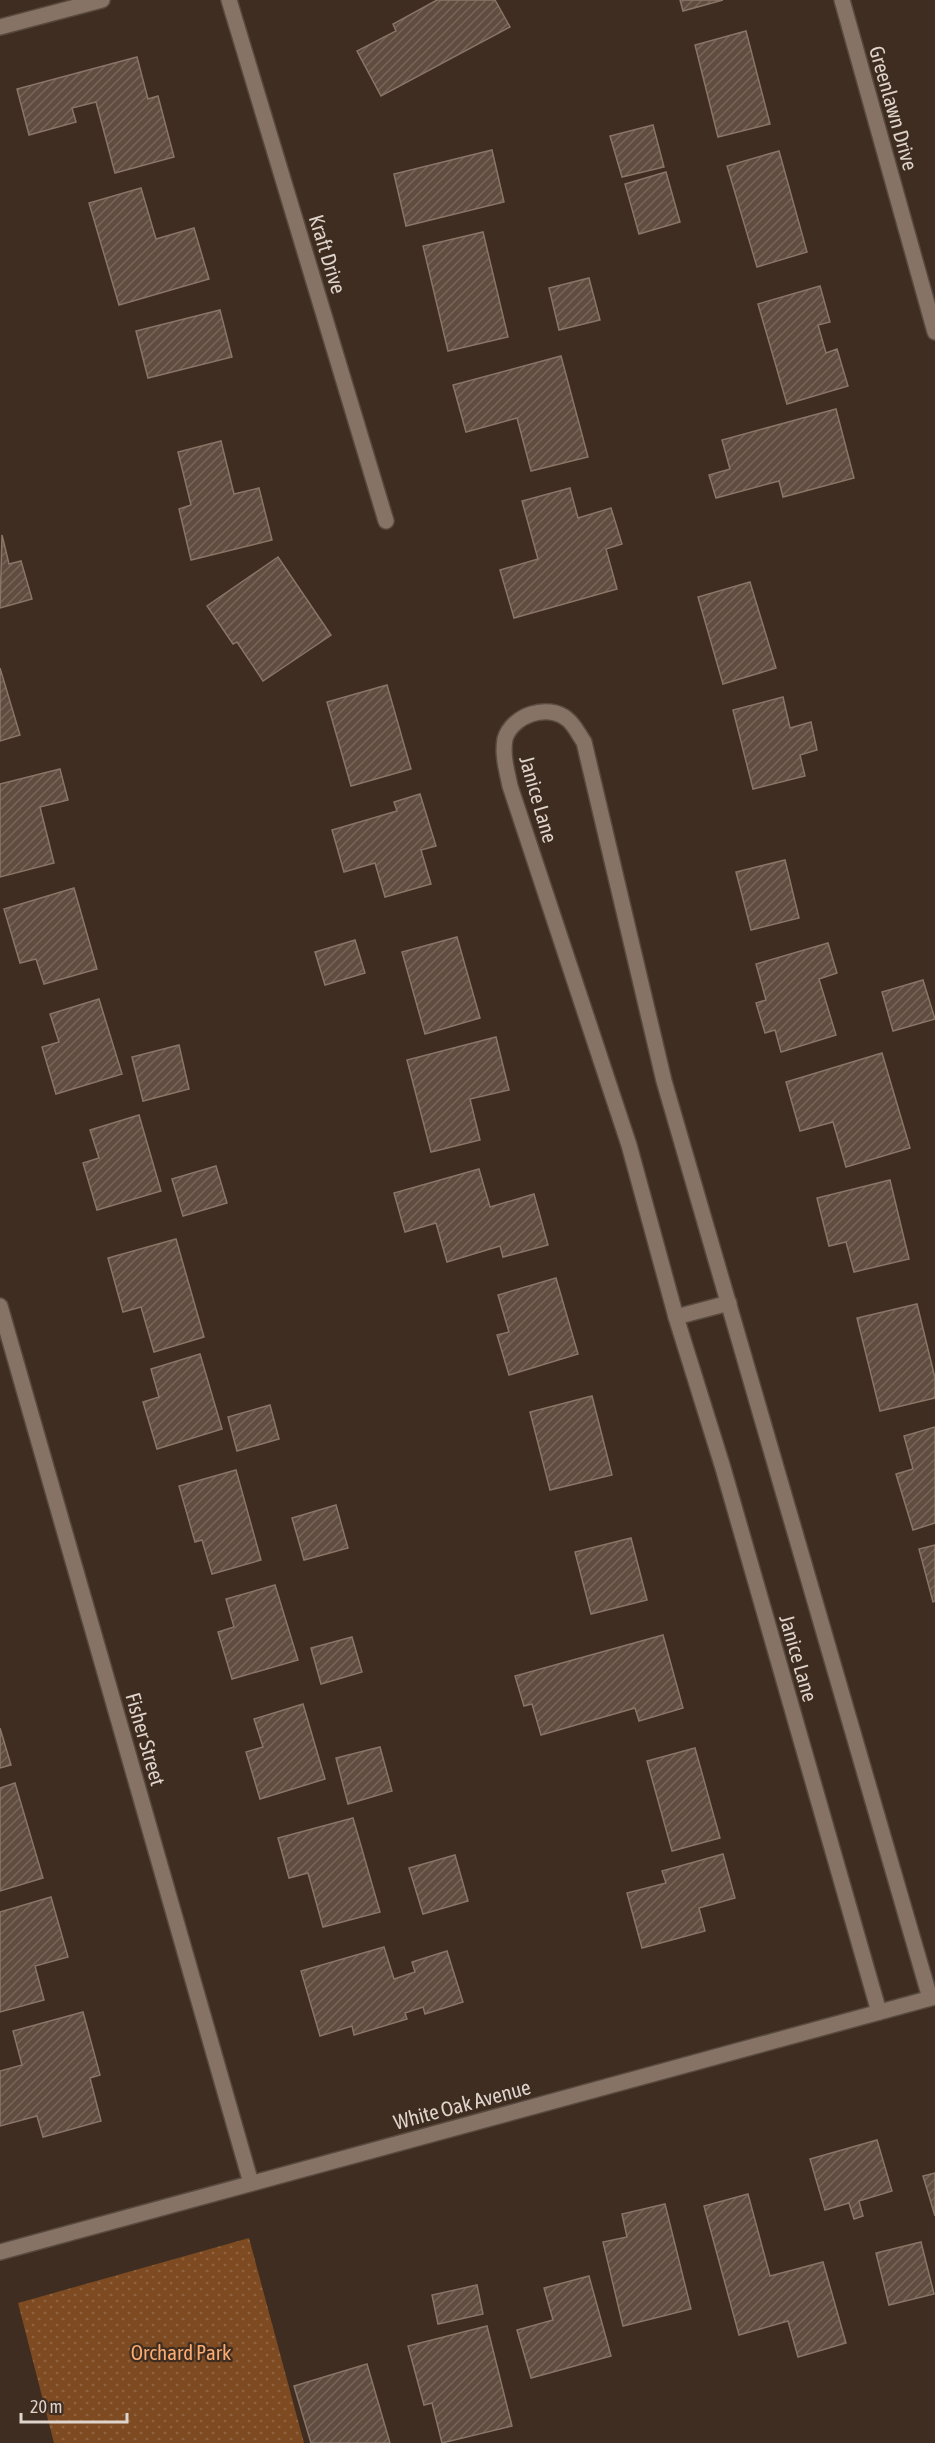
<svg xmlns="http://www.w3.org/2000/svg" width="935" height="2443" font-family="'Asap Condensed',sans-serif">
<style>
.park{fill:url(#park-dots)}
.building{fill:url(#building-hatch);stroke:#8a7568;stroke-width:1.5}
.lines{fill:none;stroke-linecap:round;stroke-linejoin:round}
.service-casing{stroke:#584a40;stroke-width:18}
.minor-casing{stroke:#584a40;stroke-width:18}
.tertiary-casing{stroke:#584a40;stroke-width:18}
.service{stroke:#877365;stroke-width:15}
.minor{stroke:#877365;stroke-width:15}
.tertiary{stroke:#877365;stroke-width:15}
.labels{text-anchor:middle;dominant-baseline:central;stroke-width:4.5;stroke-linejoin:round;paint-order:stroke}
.street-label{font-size:21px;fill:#dfd4cc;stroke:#3e2d20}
.park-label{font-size:21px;fill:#fcac71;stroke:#3e2d20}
</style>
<defs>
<pattern id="park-dots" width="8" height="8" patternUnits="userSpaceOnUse" patternTransform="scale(1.5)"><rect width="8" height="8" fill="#7e4a21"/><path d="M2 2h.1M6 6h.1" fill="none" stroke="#906340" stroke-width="1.8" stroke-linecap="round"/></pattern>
<pattern id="building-hatch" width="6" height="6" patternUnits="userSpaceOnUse" patternTransform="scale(1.5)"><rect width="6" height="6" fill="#604d40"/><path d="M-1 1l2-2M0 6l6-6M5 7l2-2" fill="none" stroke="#76665a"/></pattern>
</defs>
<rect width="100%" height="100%" fill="#3e2d20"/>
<!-- park -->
<path class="park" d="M249,2238L304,2443H54L18,2303Z"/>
<!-- building -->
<path class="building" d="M437,0H495L510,27L381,96L357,51L396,31L393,24Z
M680,0H723L683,11Z
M746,31L770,124L718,137L695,45Z
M137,57L148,99L158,96L174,157L115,173L96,102L72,108L76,122L29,135L17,89Z
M653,125L664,167L622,177L610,136Z
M492,150L504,202L406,226L394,174Z
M779,151L807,252L757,267L727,166Z
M666,172L680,222L639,234L625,184Z
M141,188L156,239L194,228L209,279L119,305L89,203Z
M483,232L508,337L448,351L423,246Z
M589,278L600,320L559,330L549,288Z
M820,286L830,322L818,325L826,353L837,349L848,386L787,404L758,304Z
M220,310L232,357L148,378L136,331Z
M561,356L588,457L531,471L517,418L466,432L453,385Z
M836,409L854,478L783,497L779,481L716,498L709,475L730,469L722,440Z
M221,441L234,494L259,488L272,540L191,560L179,509L191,505L178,452Z
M570,488L578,518L611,508L622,544L606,549L617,589L514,618L500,570L538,559L522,501Z
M2,535L9,564L21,561L32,599L0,608Z
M278,557L331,635L263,681L237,642L233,644L207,606Z
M750,582L776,668L723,684L698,597Z
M0,668L20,735L0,741Z
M387,685L411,769L351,786L327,702Z
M783,697L790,728L811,722L817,750L800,755L805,776L753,789L733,710Z
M60,769L68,800L40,807L54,863L0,877V784Z
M420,794L436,846L421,850L431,884L385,897L375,863L344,872L332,830L397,811L394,802Z
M785,860L799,918L751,930L736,872Z
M74,888L97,969L44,984L36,959L20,963L4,909Z
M457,937L480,1018L425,1034L402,952Z
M355,940L365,973L325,985L315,952Z
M828,943L837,973L819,979L836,1035L781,1052L775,1030L765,1033L756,1003L766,1000L756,964Z
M923,980L935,1019L893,1031L882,992Z
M99,999L122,1074L56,1094L42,1047L59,1042L50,1014Z
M496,1037L509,1090L470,1099L480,1140L431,1152L407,1060Z
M179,1045L189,1089L143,1101L132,1057Z
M882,1053L910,1148L846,1167L833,1122L800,1131L786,1082Z
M139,1115L161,1191L97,1210L83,1163L99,1158L90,1130Z
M216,1166L227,1203L183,1216L172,1179Z
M479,1169L490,1207L534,1194L548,1245L503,1257L500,1246L447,1262L436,1223L405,1232L394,1193Z
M890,1180L909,1259L854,1272L846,1242L829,1246L817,1198Z
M176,1239L204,1337L154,1352L141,1307L123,1312L108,1258Z
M556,1278L578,1354L509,1375L497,1335L509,1332L498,1295Z
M917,1304L935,1378V1398L880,1411L857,1318Z
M200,1354L222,1429L157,1449L143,1402L159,1397L151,1369Z
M592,1396L612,1475L550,1490L530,1412Z
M270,1405L279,1439L237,1451L228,1417Z
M935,1427V1523L913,1530L896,1474L913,1469L904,1436Z
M236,1470L261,1560L212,1574L202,1540L195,1542L179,1486Z
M336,1505L348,1548L304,1560L292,1518Z
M631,1538L647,1600L591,1614L575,1552Z
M935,1545V1601L933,1602L919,1549Z
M275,1585L298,1660L232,1679L218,1632L234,1627L226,1599Z
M663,1635L683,1708L639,1721L635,1708L541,1735L532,1704L524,1706L515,1676Z
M352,1637L362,1672L321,1684L311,1648Z
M303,1704L325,1779L260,1799L246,1752L263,1747L254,1719Z
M0,1728L11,1765L0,1768Z
M380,1747L392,1791L348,1804L336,1758Z
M695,1748L720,1838L672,1851L647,1761Z
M15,1783L43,1878L0,1891V1788Z
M353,1818L380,1912L323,1927L308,1873L289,1878L278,1838Z
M723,1854L735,1898L699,1908L705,1931L642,1948L627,1893L666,1883L662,1871Z
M455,1855L468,1901L423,1914L409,1868Z
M51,1897L68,1957L35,1966L44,2000L0,2012V1912Z
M384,1947L394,1979L415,1972L412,1962L447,1951L463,2002L425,2014L423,2007L405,2013L407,2019L354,2035L352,2026L320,2036L301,1971Z
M83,2012L100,2075L90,2078L101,2121L43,2137L37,2116L0,2126V2071L22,2065L13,2031Z
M877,2140L892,2191L859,2201L863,2216L854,2219L849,2203L825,2210L810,2159Z
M935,2173V2216L923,2176Z
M748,2194L770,2276L823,2262L846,2343L798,2357L788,2321L739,2335L704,2206Z
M665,2204L691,2309L623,2326L603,2242L627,2237L622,2214Z
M921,2242L934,2294L889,2305L876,2253Z
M589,2276L611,2356L531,2378L517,2330L553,2320L544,2288Z
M477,2285L483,2314L438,2324L432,2295Z
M487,2326L512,2426L442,2443L432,2403L424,2405L408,2346Z
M367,2364L390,2443H311L294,2386Z"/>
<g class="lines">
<!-- service casing -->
<g class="service-casing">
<path id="service" d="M676,1317L729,1303"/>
</g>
<!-- minor casing -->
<g class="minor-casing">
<path id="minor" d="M229,0L386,521
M842,0L935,332
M0,27L102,0
M0,1306L251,2183
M879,2012L723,1468L676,1317L629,1145L510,786C507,771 502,755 505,739C512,715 548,703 567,719C574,724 579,735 584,742L664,1081L930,1998"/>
</g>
<!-- tertiary casing -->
<g class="tertiary-casing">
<path id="tertiary" d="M0,2252L935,1997"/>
</g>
<!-- service -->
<use href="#service" class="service"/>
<!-- minor -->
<use href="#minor" class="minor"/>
<!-- tertiary -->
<use href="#tertiary" class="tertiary"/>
</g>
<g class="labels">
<!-- street labels -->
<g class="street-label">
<text transform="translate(894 108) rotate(74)">Greenlawn Drive</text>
<text transform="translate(328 254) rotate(73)">Kraft Drive</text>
<text transform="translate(539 799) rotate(74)">Janice Lane</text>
<text transform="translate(799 1658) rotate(74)">Janice Lane</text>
<text transform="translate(146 1739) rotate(74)">Fisher Street</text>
<text transform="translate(462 2104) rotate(-15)">White Oak Avenue</text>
</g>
<!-- park labels -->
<g class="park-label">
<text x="181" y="2352">Orchard Park</text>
</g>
</g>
<!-- scale -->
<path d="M21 2413v9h106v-9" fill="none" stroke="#dfd4cc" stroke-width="3"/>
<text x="30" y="2413" font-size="18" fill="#dfd4cc" stroke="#3e2d20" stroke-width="4.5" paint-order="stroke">20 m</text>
</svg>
